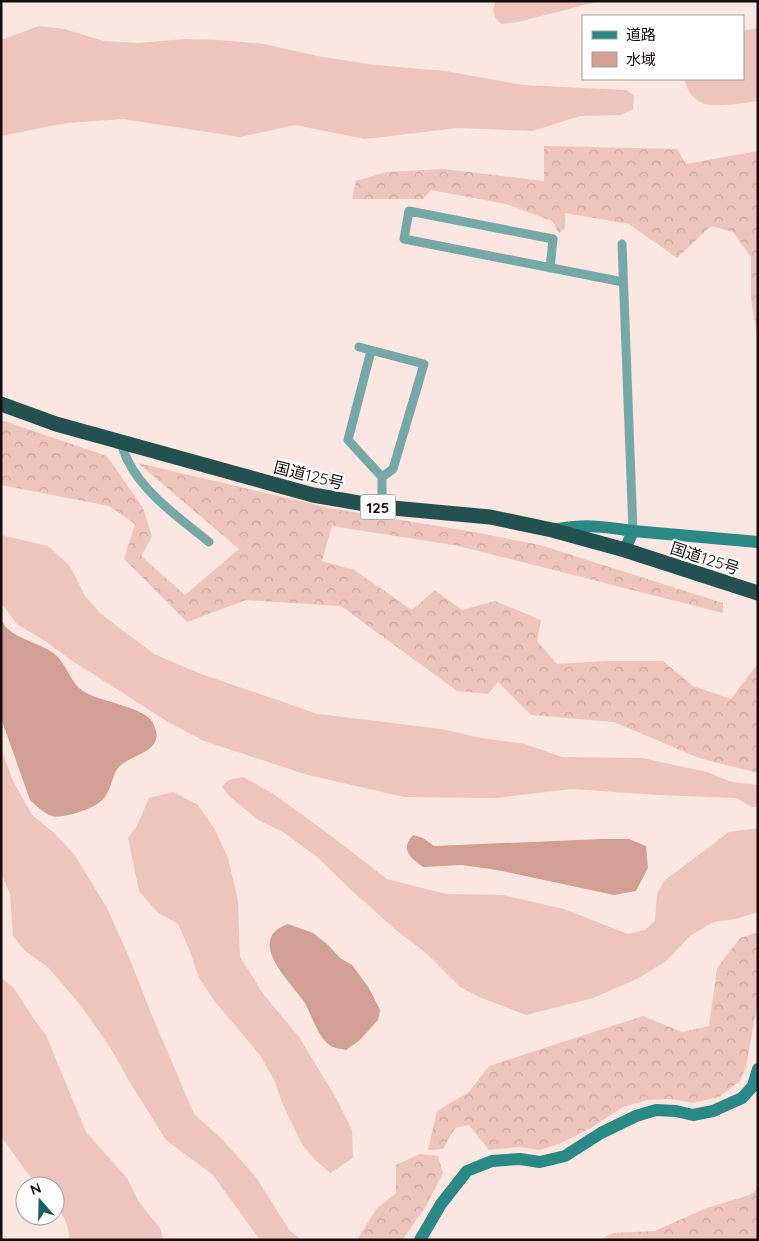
<svg xmlns="http://www.w3.org/2000/svg" width="759" height="1241" font-family="Quicksand,'Noto Sans JP',sans-serif">
<style>
.grass{fill:#edc5bd}
.forest{fill:url(#forest-crowns)}
.water{fill:#d39e93}
.lines{fill:none;stroke-linecap:round;stroke-linejoin:round}
.street{stroke:#74a9a7;stroke-width:9}
.secondary{stroke:#2a8985;stroke-width:12}
.highway{stroke:#23514f;stroke-width:15}
.labels{text-anchor:middle;dominant-baseline:central;stroke-width:4.5;stroke-linejoin:round;paint-order:stroke}
.shield{fill:#fff;stroke:#5b5655;stroke-width:1}
.shield-label{font-size:15px;font-weight:bold;fill:#150e0c}
.street-label{font-size:16px;fill:#150e0c;stroke:#fff}
</style>
<defs>
<pattern id="forest-crowns" width="20" height="18" patternUnits="userSpaceOnUse" patternTransform="scale(1.25)"><rect width="20" height="18" fill="#edc5bd"/><path d="M2 6a3 3 0 1 1 6 0M12 15a3 3 0 1 1 6 0" fill="none" stroke="#caa8a1"/></pattern>
</defs>
<rect width="100%" height="100%" fill="#fbe6e1"/>
<!-- grass -->
<path class="grass" d="M496,1H600L518,22L501,24C494,17 491,11 496,1Z
M39,26L64,29L104,41L139,43L184,39L219,40L264,44L317,56L375,65L446,71L522,85L626,90L634,96L633,109L621,115L580,116L533,131L458,128L365,139L295,125L240,137L123,119L66,123L1,136V40Z
M758,28V101C746,103 713,108 702,103C692,99 687,89 684,79H743V31Z
M1,535L48,546L70,566L85,596L101,614L154,654L201,674L318,714L442,729L481,738L525,744L562,757L642,758L707,772L732,782L758,785V807H752L736,798L658,795L572,789L496,798L404,797L308,775L204,741L168,722L71,660L45,641L17,624L1,603Z
M1,748L12,779L32,815L53,832L74,854L107,908L129,957L151,1013L194,1114L222,1139L255,1176L290,1231L302,1240H260L213,1175L166,1140L132,1086L110,1047L81,1006L48,967L25,951L13,936L10,894L1,873Z
M243,777L272,793L322,829L387,879L446,894L503,895L564,909L628,934L645,930L655,921L657,894L664,881L729,832L758,828V912L736,919L714,922L691,935L666,961L637,979L593,998L526,1015L479,997L460,987L425,952L397,931L350,889L316,856L283,832L258,820L229,796L222,787L228,780Z
M173,792L198,805L214,828L228,858L238,901L240,957L264,995L299,1037L336,1098L352,1130L353,1158L330,1173L313,1158L302,1144L282,1103L275,1082L260,1055L216,1003L199,978L189,949L178,924L157,912L139,891L128,838L137,826L149,798Z
M1,978L14,988L35,1021L46,1035L86,1132L127,1178L139,1202L160,1228L164,1240H69C70,1228 63,1213 55,1204V1186H39L25,1170L1,1136Z"/>
<!-- forest -->
<path class="forest" d="M544,146L677,149L686,164L758,151V342L751,299V257L733,232L711,226L677,258L629,224L565,213V228L559,233L552,221L506,204L431,190L423,199H352L356,181L386,172L444,169L544,181Z
M1,420L107,456L143,508L152,537L141,556L185,595L239,549L138,463L330,508L479,533L540,545L723,603V613L459,546L332,526L322,561L354,570L412,610L435,590L462,610L495,601L541,620L537,641L557,664L606,661H663L693,686L731,699L758,663V773L699,758L614,722L531,715L498,682L488,694L457,691L341,606L246,600L187,622L124,559L135,524L109,506L1,485Z
M758,932V1001L746,1067L740,1081L719,1097L693,1103L671,1099L647,1100L623,1107L591,1128L559,1144L540,1150L519,1147L489,1150L469,1125L455,1128L443,1149L428,1150L437,1111L469,1092L489,1066L643,1016L682,1032L709,1026L717,968L740,938Z
M420,1154L438,1156L443,1173L426,1206L402,1240H357L377,1208L396,1193V1165Z
M758,1188V1240H599L613,1233L655,1231L706,1208L750,1195Z"/>
<!-- water -->
<path class="water" d="M1,620C3,622 5,627 8,629C20,640 39,643 52,652C68,663 69,685 88,694C104,702 146,708 153,723C168,752 132,753 119,767C111,776 112,789 104,798C97,808 64,819 52,816C43,813 37,806 30,800L1,718Z
M413,835L423,838L434,846L602,839H629L646,846L648,868L636,891L614,895L497,870L462,865L423,867C410,857 400,850 413,835Z
M288,924L313,933L327,944L340,958L352,965L369,988L380,1010L378,1020L360,1040L346,1050C342,1049 334,1048 331,1046C318,1039 311,1012 303,1000C289,981 245,939 288,924Z"/>
<g class="lines">
<!-- street -->
<path class="street" d="M622,244L633,531
M550,268L553,239L409,211L404,239L623,282
M359,347L424,364L393,469L382,477V507
M371,351L348,440L382,477
M121,443C123,449 125,455 128,461C145,495 181,519 209,542"/>
<!-- secondary -->
<path class="secondary" d="M552,530C584,524 601,526 633,531
M625,550L633,531L758,542
M420,1240L441,1204L467,1171L492,1161L520,1159L540,1162L565,1156L601,1133L636,1116L656,1110L676,1111L693,1115L713,1111L742,1098L753,1086L758,1069"/>
<!-- highway -->
<path class="highway" d="M1,404L56,424L313,495L382,507L490,517L552,530L625,550L758,593"/>
</g>
<g class="labels">
<!-- shield labels -->
<rect class="shield" x="360.5" y="494.5" width="35" height="25" rx="4"/>
<g class="shield-label">
<text x="378" y="507">125</text>
</g>
<!-- street labels -->
<g class="street-label">
<text transform="translate(309 475) rotate(14)">国道125号</text>
<text transform="translate(705 558) rotate(18)">国道125号</text>
</g>
</g>
<!-- border -->
<rect width="759" height="1241" fill="none" stroke="#150e0c" stroke-width="5"/>
<!-- legend -->
<rect x="582" y="15" width="162" height="65" fill="#ffffff" stroke="#a19f9e"/>
<rect x="592" y="31" width="25" height="8" fill="#2a8985" stroke="#a19f9e"/>
<text x="626" y="40" font-size="15" fill="#150e0c">道路</text>
<rect x="592" y="52" width="25" height="15" fill="#d39e93" stroke="#a19f9e"/>
<text x="626" y="65" font-size="15" fill="#150e0c">水域</text>
<!-- north arrow -->
<g transform="translate(40 1201) rotate(340)"><circle r="24" fill="#ffffff" stroke="#a19f9e"/>
<path d="M0-4L9 19L0 12L-9 19Z" fill="#166462"/>
<text y="-8" font-size="14" font-weight="bold" text-anchor="middle" fill="#150e0c">N</text>
</g>
</svg>
